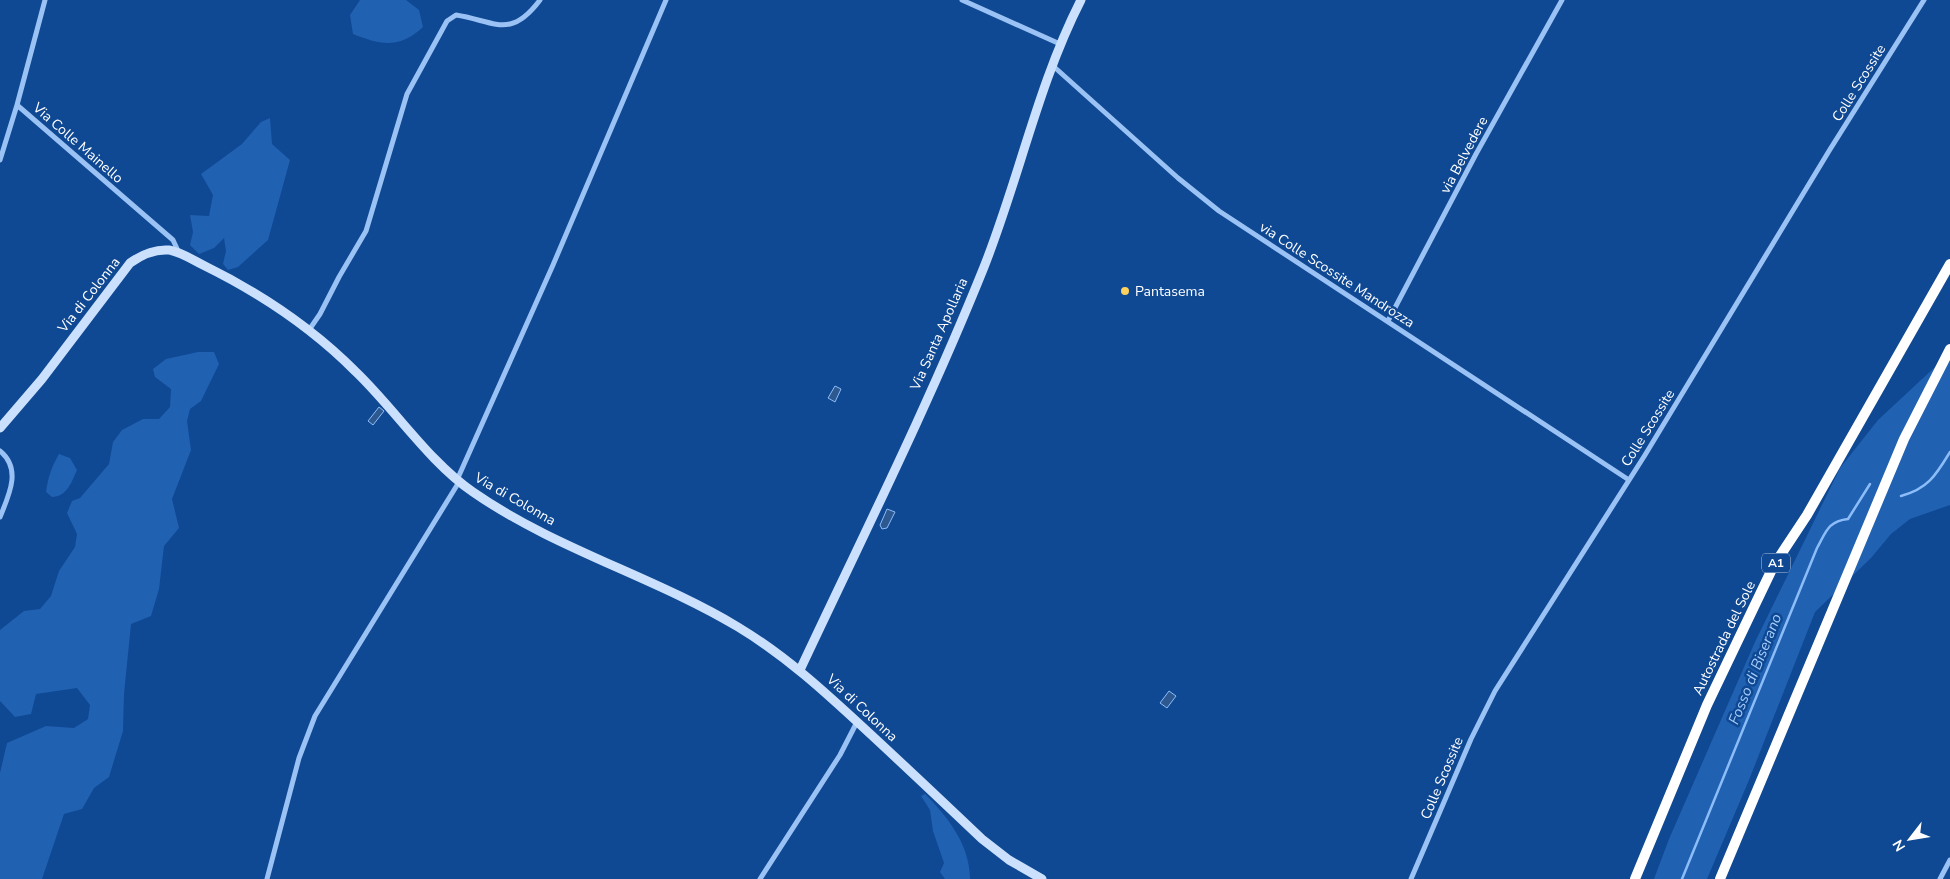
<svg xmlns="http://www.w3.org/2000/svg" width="1950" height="879" font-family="'Nunito Sans',sans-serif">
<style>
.green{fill:#2061b2}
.water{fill:#2e5890;stroke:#8cbdf8}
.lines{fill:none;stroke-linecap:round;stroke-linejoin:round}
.stream{stroke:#8cbdf8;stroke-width:2.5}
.street{stroke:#9ac2f4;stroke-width:5}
.secondary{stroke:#cae0fd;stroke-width:9}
.highway{stroke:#fff;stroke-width:10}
.poi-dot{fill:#ffd15d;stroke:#0f4893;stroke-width:2}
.labels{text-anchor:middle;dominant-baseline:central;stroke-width:5;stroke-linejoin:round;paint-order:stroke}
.shield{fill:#0f4893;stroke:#b7c8df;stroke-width:1}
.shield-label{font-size:12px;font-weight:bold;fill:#fff}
.street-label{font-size:14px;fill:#fff;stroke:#0f4893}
.poi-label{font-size:14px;fill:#fff;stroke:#0f4893;text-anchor:start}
.water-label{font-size:15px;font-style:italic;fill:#a6cdfb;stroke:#0f4893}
</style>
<rect width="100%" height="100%" fill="#0f4893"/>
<!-- green -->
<path class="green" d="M360,0H406L419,10L423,27C400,49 380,45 353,34L350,15Z
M270,118L272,144L290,160L268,240L238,267L228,270L223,264L226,251L224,238L214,248L199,254L190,245L193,232L190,215L209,216L213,195L201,174L242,144L261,122Z
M198,352H214L219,364L201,401L190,409L187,421L191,450L172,499L179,528L164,546L159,589L151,616L131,624L124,694L123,731L109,777L94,788L82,809L64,814L42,879H0V773L7,743L46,726L74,728L88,719L90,705L77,688L36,694L31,714L15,717L0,701V630L24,611L40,609L51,596L59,571L75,547L77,534L67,513L72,501L80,498L109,464L113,442L122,430L143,419H159L170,407L171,389L155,377L153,369L166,359Z
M1950,353V505L1910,519L1891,534L1871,558L1815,612L1749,780L1707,879H1654L1669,839L1755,642L1840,468L1878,420Z
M59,454L70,458L77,470C72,481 67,497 52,497L46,492C48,477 52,466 59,454Z
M925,794C948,817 970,845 970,879H945L940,872L944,863L933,831L930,810L921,796Z"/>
<!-- water -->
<path class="water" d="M835,386L841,389L835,402L828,398Z
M379,407L384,411L373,425L368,421Z
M887,509L895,512L887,528L882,529L880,525Z
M1169,691L1176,696L1167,708L1160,703Z"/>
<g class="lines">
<!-- stream -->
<path class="stream" d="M1901,496C1928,489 1936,475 1950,452
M1682,879L1817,548C1826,532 1828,521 1848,519L1870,484"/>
<!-- street -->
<path class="street" d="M45,0L17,105L173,240L179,253
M962,0L1060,44
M1052,65L1178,178L1219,211L1629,480
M0,160L17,105
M1388,321L1476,154L1562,0
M309,330L320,314L339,277L366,231L407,94L447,21L456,15C495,21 510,40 540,0
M0,451C22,469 9,495 0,517
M457,480L553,265L666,0
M267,879L299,758L315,716L459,482
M760,879L840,755L857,722
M1411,879L1471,739L1495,691L1645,455L1829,151L1924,0
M1940,879L1950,860"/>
<!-- secondary -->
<path class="secondary" d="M0,428L42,379L130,263C141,255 155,249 169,250C181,252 193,260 203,265C258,292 312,328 355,371C394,408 429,462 473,492C555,549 653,576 738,627C786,656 825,692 866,730C905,766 943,802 982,839L1009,860L1042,879
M800,670C863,536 929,404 984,267C1019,179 1038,84 1081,0"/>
<!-- highway -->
<path class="highway" d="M1635,879L1707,705L1774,565L1807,515L1950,264
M1720,879L1904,439L1950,349"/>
</g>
<!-- markers -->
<circle class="poi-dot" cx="1125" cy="291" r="5"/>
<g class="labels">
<!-- shield labels -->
<rect class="shield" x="1762" y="553.5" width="28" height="19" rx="4"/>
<g class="shield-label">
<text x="1776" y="563">A1</text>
</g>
<!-- street labels -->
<g class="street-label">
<text transform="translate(1859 83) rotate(-58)">Colle Scossite</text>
<text transform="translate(78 143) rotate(41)">Via Colle Mainello</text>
<text transform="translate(1464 155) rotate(-62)">via Belvedere</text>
<text transform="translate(1337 275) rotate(33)">via Colle Scossite Mandrozza</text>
<text transform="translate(89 295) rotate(-52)">Via di Colonna</text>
<text transform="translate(939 334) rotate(-66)">Via Santa Apollaria</text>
<text transform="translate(1648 428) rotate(-58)">Colle Scossite</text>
<text transform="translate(515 499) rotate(30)">Via di Colonna</text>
<text transform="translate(1724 638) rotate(-64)">Autostrada del Sole</text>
<text transform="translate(862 708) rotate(43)">Via di Colonna</text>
<text transform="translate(1442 778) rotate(-67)">Colle Scossite</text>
</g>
<!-- poi labels -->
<g class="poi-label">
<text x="1135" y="291">Pantasema</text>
</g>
<!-- water labels -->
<g class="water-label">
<text transform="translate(1755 669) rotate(-68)">Fosso di Biserano</text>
</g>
</g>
<!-- north arrow -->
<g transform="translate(1910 839) rotate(239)" stroke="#0f4893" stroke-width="4" paint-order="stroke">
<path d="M0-4L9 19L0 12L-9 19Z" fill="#ffffff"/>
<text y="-8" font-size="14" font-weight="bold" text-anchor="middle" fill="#ffffff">N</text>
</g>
</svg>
